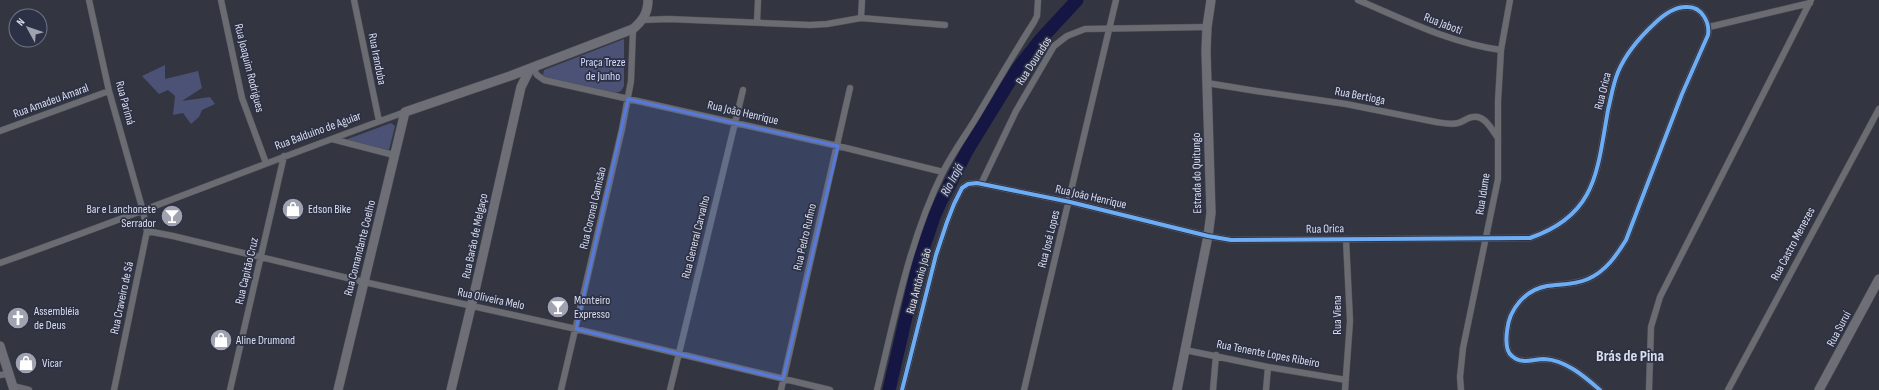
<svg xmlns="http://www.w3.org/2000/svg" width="1879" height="390" font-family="'Sofia Sans Condensed',sans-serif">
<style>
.green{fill:#4b5275}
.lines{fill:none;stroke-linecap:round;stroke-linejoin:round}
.river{stroke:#161644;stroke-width:13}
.street-casing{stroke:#4f515b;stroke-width:7}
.secondary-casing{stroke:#4f515b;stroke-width:10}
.street{stroke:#6a6c72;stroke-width:6}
.secondary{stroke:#6e6f76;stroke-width:9}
.cycleway-casing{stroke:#2d3146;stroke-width:6}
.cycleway{stroke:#6dadf4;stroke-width:4}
.marked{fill:#5679de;fill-opacity:0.2;stroke:#5679de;stroke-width:3;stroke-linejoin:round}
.labels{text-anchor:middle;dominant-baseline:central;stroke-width:3.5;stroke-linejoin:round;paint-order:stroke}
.street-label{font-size:12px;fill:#dbdeeb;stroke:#2d3146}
.park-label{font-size:12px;fill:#d5dcff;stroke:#2d3146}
.poi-label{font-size:12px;fill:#dbdeeb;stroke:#2d3146;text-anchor:start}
.water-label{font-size:13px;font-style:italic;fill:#cbd2f5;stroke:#2d3146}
.district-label{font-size:16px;font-weight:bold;fill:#dbdeeb;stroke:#2d3146}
</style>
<rect width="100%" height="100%" fill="#333540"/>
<!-- green -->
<path class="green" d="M624,39V86L621,91L616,93L546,79L543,75L544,70Z
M165,65V79L198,71L202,88L182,101L210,97L215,104L202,110L199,117L191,124L183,113L173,115L175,96L168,90L159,94L142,76Z
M391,123L395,126L389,150L345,140Z"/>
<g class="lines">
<!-- river -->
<path class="river" d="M889,390L919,261L934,217L941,201L968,149L1018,68L1040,40L1077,0"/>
<!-- street casing -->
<g class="street-casing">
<path id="street" d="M89,0L109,91L143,211L147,231L114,390
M221,0L242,98L266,163
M354,0L379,121
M1358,0C1405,20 1450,43 1501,50
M861,18L862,0
M643,20L668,19L810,25L827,24L861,18L945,25
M757,22L758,0
M1709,27L1810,3
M533,68L537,75L544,80L838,146L943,172
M1207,83L1256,91L1346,104L1436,122C1443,123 1451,125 1458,123C1463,122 1468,117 1473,117C1485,115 1492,130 1498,138
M0,131L109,91
M332,139L394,155
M981,184L1016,111L1054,46L1067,36L1085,29L1207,27
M147,231L173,236L364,282L576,329L830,390
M0,263C136,215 269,161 405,112
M1185,350L1268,367L1346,380
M0,375L8,374
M13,386L29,390
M230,390L284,156
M561,390L622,129L631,81L633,29
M670,390L743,90
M781,390L850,88
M877,390C895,317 909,240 943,172C952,154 965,136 976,118C995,86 1014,53 1034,22L1037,16L1038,0
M902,390L936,255L947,222L954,204L962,188L968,184L977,183L1070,202L1208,236L1231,240L1530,238C1597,215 1597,171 1608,110C1611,98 1613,84 1618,72C1626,53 1639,38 1654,24C1663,15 1675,6 1688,7C1702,7 1710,23 1708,35L1682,94L1626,240C1616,256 1606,271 1588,279C1574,285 1561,284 1547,286C1525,290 1509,309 1507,331C1506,339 1505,351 1512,356C1522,365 1533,359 1544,359C1566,360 1585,377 1600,390
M1024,390L1116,0
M1213,390L1216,355
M1266,390L1268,367
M1345,390L1350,321L1346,239
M1461,390L1460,377L1463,348L1498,179V101L1501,50L1510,0
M1649,390L1651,327L1660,297L1811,0
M1728,390L1879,109"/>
</g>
<!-- secondary casing -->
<g class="secondary-casing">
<path id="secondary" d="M0,346L14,390
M338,390L405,112L510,76L633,29C642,21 648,14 648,0
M451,390L476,286L521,87L530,69
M1177,390L1208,236L1211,213L1206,51L1207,27L1211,0
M1819,390L1879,279"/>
</g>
<!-- street -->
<use href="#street" class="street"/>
<!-- secondary -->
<use href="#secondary" class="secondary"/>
<!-- cycleway casing -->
<g class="cycleway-casing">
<path id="cycleway" d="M902,390L936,255L947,222L954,204L962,188L968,184L977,183L1070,202L1208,236L1231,240L1530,238C1597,215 1597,171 1608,110C1611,98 1613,84 1618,72C1626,53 1639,38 1654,24C1663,15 1675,6 1688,7C1702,7 1710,23 1708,35L1682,94L1626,240C1616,256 1606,271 1588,279C1574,285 1561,284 1547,286C1525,290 1509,309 1507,331C1506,339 1505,351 1512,356C1522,365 1533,359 1544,359C1566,360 1585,377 1600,390"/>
</g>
<!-- cycleway -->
<use href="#cycleway" class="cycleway"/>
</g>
<!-- marked area -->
<path class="marked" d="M628,99L838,146L783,379L576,329Z"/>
<!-- icons -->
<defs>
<g id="shop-disc" transform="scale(1.15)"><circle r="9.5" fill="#a0a3af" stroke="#2d3146"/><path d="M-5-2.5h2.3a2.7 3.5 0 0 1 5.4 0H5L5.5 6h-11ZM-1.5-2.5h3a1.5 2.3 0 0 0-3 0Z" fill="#fff"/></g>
<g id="bar-disc" transform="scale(1.15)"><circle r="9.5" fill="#a0a3af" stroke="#2d3146"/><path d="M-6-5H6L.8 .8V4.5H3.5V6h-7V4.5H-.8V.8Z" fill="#fff"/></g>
<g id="church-disc" transform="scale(1.15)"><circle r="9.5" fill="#a0a3af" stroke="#2d3146"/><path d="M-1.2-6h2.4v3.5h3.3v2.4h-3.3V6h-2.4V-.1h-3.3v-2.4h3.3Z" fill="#fff"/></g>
</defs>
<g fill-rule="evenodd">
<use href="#shop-disc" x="293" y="209"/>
<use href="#bar-disc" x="172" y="216"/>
<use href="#bar-disc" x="558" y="307"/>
<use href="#church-disc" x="18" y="318"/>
<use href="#shop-disc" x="221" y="340"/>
<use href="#shop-disc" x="26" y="363"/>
</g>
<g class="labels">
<!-- street labels -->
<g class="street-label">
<text transform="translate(1443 24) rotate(21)">Rua Jaboti</text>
<text transform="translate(377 59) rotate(79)">Rua Iranduba</text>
<text transform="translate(1034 61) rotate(-57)">Rua Dourados</text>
<text transform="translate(249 68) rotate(76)">Rua Joaquim Rodrigues</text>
<text transform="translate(1603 91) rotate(-76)">Rua Orica</text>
<text transform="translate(1360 96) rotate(11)">Rua Bertioga</text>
<text transform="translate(51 101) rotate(-20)">Rua Amadeu Amaral</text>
<text transform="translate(125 103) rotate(75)">Rua Parimá</text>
<text transform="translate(743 113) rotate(13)">Rua João Henrique</text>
<text transform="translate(318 131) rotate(-20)">Rua Balduino de Aguiar</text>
<text transform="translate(1197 173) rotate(-91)">Estrada do Quitungo</text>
<text transform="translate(1483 194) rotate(-81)">Rua Idume</text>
<text transform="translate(1091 197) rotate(13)">Rua João Henrique</text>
<text transform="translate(593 208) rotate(-77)">Rua Coronel Camisão</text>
<text transform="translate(1325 229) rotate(-1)">Rua Orica</text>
<text transform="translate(475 236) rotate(-78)">Rua Barão de Melgaço</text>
<text transform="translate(696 237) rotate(-76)">Rua General Carvalho</text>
<text transform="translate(805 237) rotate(-77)">Rua Pedro Rufino</text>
<text transform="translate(1049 239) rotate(-76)">Rua José Lopes</text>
<text transform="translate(1793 244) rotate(-62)">Rua Castro Menezes</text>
<text transform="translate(360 248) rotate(-76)">Rua Comandante Coelho</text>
<text transform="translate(247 271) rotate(-77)">Rua Capitão Cruz</text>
<text transform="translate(919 281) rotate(-75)">Rua Antônio João</text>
<text transform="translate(122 298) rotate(-78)">Rua Craveiro de Sá</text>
<text transform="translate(491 299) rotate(12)">Rua Oliveira Melo</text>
<text transform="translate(1337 315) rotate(-90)">Rua Viena</text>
<text transform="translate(1839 329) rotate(-62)">Rua Suruí</text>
<text transform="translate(1268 354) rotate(11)">Rua Tenente Lopes Ribeiro</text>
</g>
<!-- park labels -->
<g class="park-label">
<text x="603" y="62">Praça Treze<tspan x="603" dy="14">de Junho</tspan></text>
</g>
<!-- poi labels -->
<g class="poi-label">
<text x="156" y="209" text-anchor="end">Bar e Lanchonete<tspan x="156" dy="14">Serrador</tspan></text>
<text x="308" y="209">Edson Bike</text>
<text x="574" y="300">Monteiro<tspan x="574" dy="14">Expresso</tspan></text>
<text x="34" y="311">Assembléia<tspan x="34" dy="14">de Deus</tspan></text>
<text x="236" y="340">Aline Drumond</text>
<text x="42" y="363">Vicar</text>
</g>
<!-- water labels -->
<g class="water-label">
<text transform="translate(952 180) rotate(-62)">Rio Irajá</text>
</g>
<!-- district labels -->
<g class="district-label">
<text x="1630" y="356">Brás de Pina</text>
</g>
</g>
<!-- north arrow -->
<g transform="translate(28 28) rotate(310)"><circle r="19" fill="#2d3146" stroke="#737688"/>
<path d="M0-3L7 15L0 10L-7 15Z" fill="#a0a3af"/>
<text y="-6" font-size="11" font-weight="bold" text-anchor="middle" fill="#dbdeeb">N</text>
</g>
</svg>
